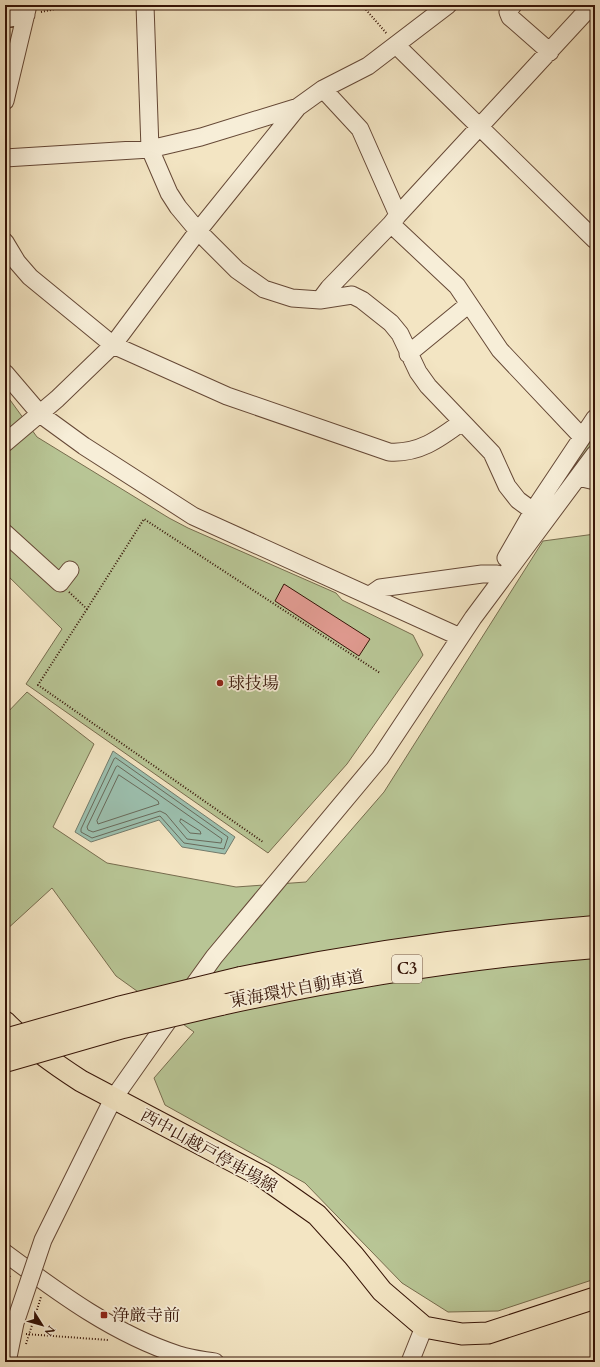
<svg xmlns="http://www.w3.org/2000/svg" width="600" height="1367" font-family="Cardo,'Noto Serif JP',serif">
<style>
.green{fill:#b8c595;stroke:#776c4e}
.water{fill:#9cc0af;stroke:#737b6c}
.lines{fill:none;stroke-linecap:round;stroke-linejoin:round}
.shore{stroke:#696a5b;stroke-width:1}
.building{fill:#de998e;stroke:#361407}
.minor-casing{stroke:#654836;stroke-width:19}
.major-casing{stroke:#361407;stroke-width:23}
.highway-casing{stroke:#361407;stroke-width:24}
.path{stroke:#361407;stroke-width:2;stroke-dasharray:1 2;stroke-linecap:butt}
.minor{stroke:#f7eed8;stroke-width:17}
.major{stroke:#f3e5c3;stroke-width:21}
.highway{stroke:#f3e5c3;stroke-width:22}
.minor-bridge-casing{stroke:#654836;stroke-width:19;stroke-linecap:butt}
.highway-bridge-casing{stroke:#361407;stroke-width:24;stroke-linecap:butt}
.minor-bridge{stroke:#f7eed8;stroke-width:17}
.highway-bridge{stroke:#f3e5c3;stroke-width:22}
.poi-dot{fill:#8f2418;stroke:#f7eed8;stroke-width:1.5}
.labels{text-anchor:middle;dominant-baseline:central;stroke-width:3.5;stroke-linejoin:round;paint-order:stroke}
.shield{fill:#f7eed8;stroke:#705546;stroke-width:1}
.shield-label{font-size:16px;font-weight:bold;fill:#361407}
.poi-label{font-size:17px;fill:#361407;stroke:#f7eed8;text-anchor:start}
.street-label{font-size:17px;fill:#361407;stroke:#f7eed8}
</style>
<rect width="100%" height="100%" fill="#f3e5c3"/>
<filter id="stains"><feTurbulence type="fractalNoise" baseFrequency=".005" numOctaves="4"/><feColorMatrix values="0 0 0 0 .2 0 0 0 0 .09 0 0 0 0 .02 0 0 0 .5 -.17"/></filter>
<radialGradient id="worn" r=".72"><stop offset=".6" stop-color="#630" stop-opacity="0"/><stop offset="1" stop-color="#630" stop-opacity=".3"/></radialGradient>
<!-- green -->
<path class="green" d="M5,393L37,437L169,518L188,528L336,593L342,600L413,635L423,655L347,764L268,853L26,684L62,629L5,573Z
M595,430V442L554,501L550,497Z
M595,534V1279L498,1311L448,1312L402,1283L305,1183L165,1105L154,1078L194,1032L116,976L52,888L5,931V715L27,692L94,744L53,827L107,863L236,887L306,882L384,792L543,541Z"/>
<!-- water -->
<path class="water" d="M113,751L235,837L225,854L182,847L159,820L91,842L75,832Z"/>
<g class="lines">
<!-- shore -->
<path class="shore" d="M116,758L228,837L224,849L184,843L160,816L92,838L81,832V829L114,759Z
M118,766L222,839L221,843L187,839L166,814L160,811L93,832L88,830L87,827L116,767Z
M119,775L158,801L159,804L98,824L97,821Z
M181,819L200,831L201,834L190,833L180,822Z"/>
</g>
<!-- building -->
<path class="building" d="M284,584L370,639L359,656L275,601Z"/>
<g class="lines">
<!-- minor casing -->
<g class="minor-casing">
<path id="minor" d="M145,5L150,149L169,193L178,207L198,231L237,270L264,289L292,298L320,300L352,295L362,300L391,323L400,334L418,372L428,386L492,453L507,486L518,500L533,511
M513,5L508,12L510,17L550,52
M5,19L26,15
M396,45L595,240
M323,89L360,129L398,215
M5,101L28,5
M5,158L150,149L201,137L298,107
M391,224L457,286L500,350L582,437
M5,242L17,262L30,277L113,345L227,396L389,452C419,454 439,439 462,422
M320,300L329,288L391,224L398,215L592,5
M408,354L469,304
M5,373L40,414L84,446L193,516L460,637
M5,443L57,399L113,345L198,231L298,107L323,89L368,66L448,5
M578,477L595,481
M5,533L60,583L70,570
M506,558L533,511L595,418
M370,595L380,588L482,574H497
M90,1145L113,1099L163,1028L214,957L380,758L473,618L595,454
M5,1253C59,1293 114,1334 179,1355C190,1359 203,1360 215,1362
M410,1362L424,1327"/>
</g>
<!-- major casing -->
<g class="major-casing">
<path id="major" d="M5,1022C28,1045 53,1063 81,1081L263,1177L317,1215L354,1256L382,1291L424,1327L462,1334L488,1333L595,1298"/>
</g>
<!-- highway casing -->
<g class="highway-casing">
<path id="highway" d="M241,978C358,954 476,937 595,927
M221,1004C345,977 469,957 595,947"/>
</g>
<!-- path -->
<path class="path" d="M362,5L387,34
M41,12L75,5
M69,592L87,609L144,519L380,673
M87,609L38,685L263,842
M5,1291L10,1275
M26,1334L108,1340
M26,1344L41,1297"/>
<!-- minor -->
<use href="#minor" class="minor"/>
<!-- major -->
<use href="#major" class="major"/>
<!-- highway -->
<use href="#highway" class="highway"/>
<!-- minor-bridge casing -->
<g class="minor-bridge-casing">
<path id="minor-bridge" d="M7,1362L15,1323L43,1240L90,1145"/>
</g>
<!-- highway-bridge casing -->
<g class="highway-bridge-casing">
<path id="highway-bridge" d="M5,1040L118,1008L241,978
M5,1061L123,1027L221,1004"/>
</g>
<!-- minor-bridge -->
<use href="#minor-bridge" class="minor-bridge"/>
<!-- highway-bridge -->
<use href="#highway-bridge" class="highway-bridge"/>
</g>
<!-- markers -->
<g class="poi-dot">
<circle cx="220" cy="683" r="4"/>
<rect x="100" y="1311" width="8" height="8" rx="2"/>
</g>
<g class="labels">
<!-- shield labels -->
<rect class="shield" x="392" y="955" width="30" height="28" rx="3"/>
<g class="shield-label">
<text x="407" y="969">C3</text>
</g>
<!-- poi labels -->
<g class="poi-label">
<text x="228" y="683">球技場</text>
<text x="112" y="1315">浄厳寺前</text>
</g>
<!-- street labels -->
<g class="street-label">
<text transform="translate(297 989) rotate(-11)">東海環状自動車道</text>
<text transform="translate(209 1151) rotate(29)">西中山越戸停車場線</text>
</g>
</g>
<!-- margin -->
<rect width="600" height="1367" fill="none" stroke="#f3e5c3" stroke-width="20"/>
<rect x="6" y="6" width="588" height="1355" fill="none" stroke="#361407" stroke-width="2"/>
<rect x="10" y="10" width="580" height="1347" fill="none" stroke="#361407"/>
<!-- north arrow -->
<g transform="translate(42 1325) rotate(127)" stroke="#f7eed8" stroke-width="3" paint-order="stroke">
<path d="M0-3L7 15L0 10L-7 15Z" fill="#361407"/>
<text y="-6" font-size="11" font-weight="bold" text-anchor="middle" fill="#361407">N</text>
</g>
<rect width="100%" height="100%" filter="url(#stains)"/>
<rect width="100%" height="100%" fill="url(#worn)"/>
</svg>
